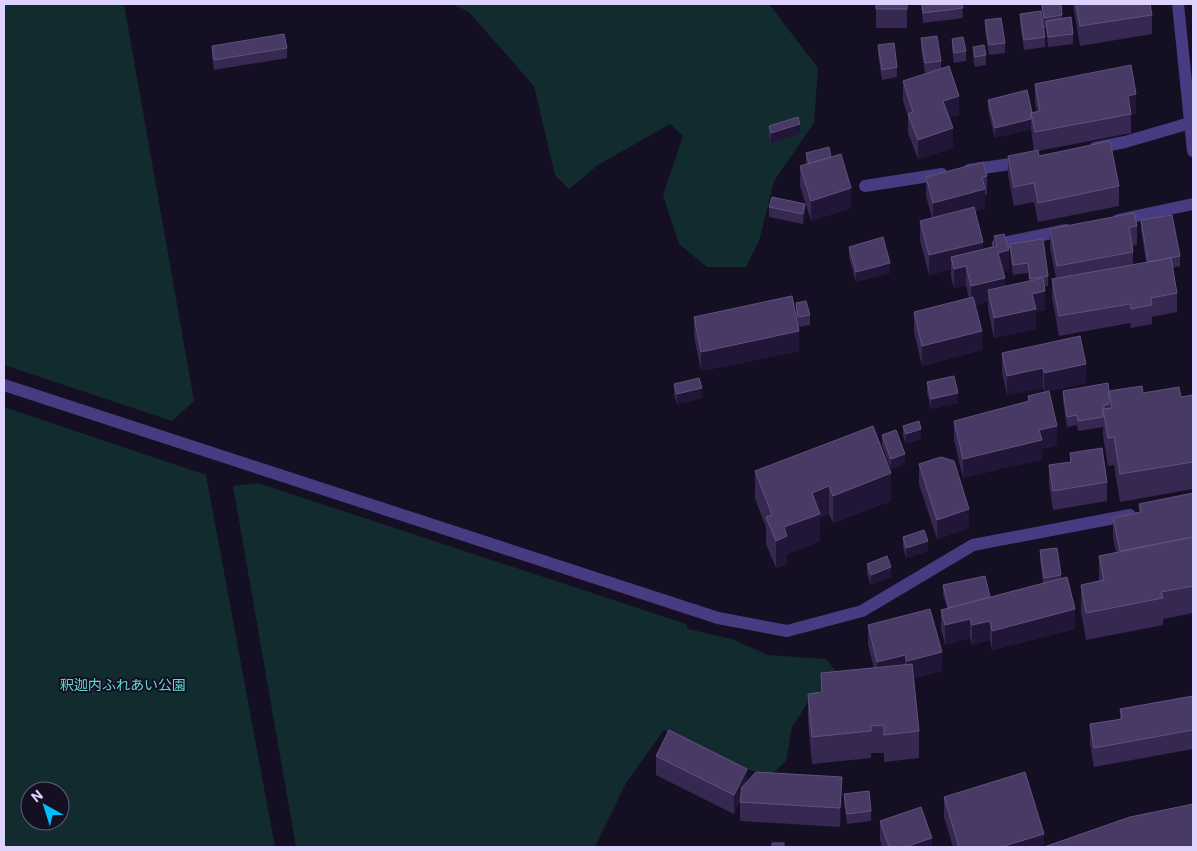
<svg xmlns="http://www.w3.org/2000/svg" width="1197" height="851" font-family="Roboto,'Noto Sans JP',sans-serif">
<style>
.green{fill:#122b2e;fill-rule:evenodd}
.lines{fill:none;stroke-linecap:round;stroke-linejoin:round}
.minor{stroke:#473b82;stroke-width:12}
.wall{fill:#362851}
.shaded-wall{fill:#211637}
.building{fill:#483a64;stroke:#5f527c}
.labels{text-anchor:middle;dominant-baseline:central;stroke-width:4;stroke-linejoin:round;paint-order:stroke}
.park-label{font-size:14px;fill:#5fddd0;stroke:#150f24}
</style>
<rect width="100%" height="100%" fill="#150f24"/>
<!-- green -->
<path class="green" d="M4,4H124L194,401L172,421L4,365Z
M452,4H769L818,68L814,123L774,181L759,241L746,267H707L679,244L663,195L683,136L670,124L598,165L569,189L555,175L534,86L469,12Z
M4,407L206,475L275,847H4ZM30,791H60V821H30Z
M258,483L686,624L688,629L732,639L768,655L826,659L835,670L829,685L811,698L792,727L786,761L772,774L734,768L695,751L664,730L626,783L595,847H296L233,486Z"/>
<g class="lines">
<!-- minor -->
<path class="minor" d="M1178,4L1193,151
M1095,148L1125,142L1190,123
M969,170L1024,162
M865,186L942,174
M1118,220L1193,204
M998,244L1066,230
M4,385L718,618L787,631L862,611L973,545L1130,515"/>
</g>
<!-- wall -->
<path class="wall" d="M876,4H907V28H876Z
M921,4H962L963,18L923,23Z
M1041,4H1061L1062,18L1073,34V44L1048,47L1046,28H1044Z
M1073,4H1150L1152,15V34L1080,46Z
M1020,14L1045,37V47L1024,50L1020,24Z
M985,20L1005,43V53L989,55L985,31Z
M921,38L941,61V69L959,115L949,118L953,148L918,159L908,133V116L903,101V81L930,73H925L921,48Z
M952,39L966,51V61L954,63L952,49Z
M878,45L897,67V77L882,80L878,55Z
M212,46L287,48V58L214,70L212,56Z
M973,47L986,55V65L975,67L973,57Z
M1035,84L1136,114L1131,115V133L1038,151L1039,156L1119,186V206L1038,222L1034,202L1014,206L1008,175V156L1034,151L1031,129L995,138L988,110V100L1032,112H1037L1035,103Z
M769,126L800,134L771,143L769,136Z
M806,153L831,157L851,208L811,221L800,186V166L806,164Z
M987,176V195H985V208L975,211L983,249L994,246V236L1009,270L1003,271L1005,286L1029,281L1028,273L1013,275L1010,254V244L1048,276V286H1044L1045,310L1036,312V329L994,338L988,309V301L975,305L982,350L922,366L914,332V312L969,298L966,285L954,288L951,277V269L929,275L920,240V221L932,218L926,196V177Z
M769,207L805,214L803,224L769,217Z
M1141,220L1180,256V266L1173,268L1177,293V312L1152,317V324L1131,328L1130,323L1059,336L1052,298V279L1056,278L1050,248V229L1137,226V245L1132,246L1133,252V264L1146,262L1141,230Z
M849,247L890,273L856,282L849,257Z
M796,303L810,315V325L798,327L796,313Z
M694,317L799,351L701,371L694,336Z
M1002,353L1086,383L1049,391L1057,445L1042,449V459L963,478L954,440V421L1028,402V396L1044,392L1043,388L1007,395L1002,372Z
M927,382L958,403L931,409L927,392Z
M674,384L702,398L677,404L674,394Z
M1063,391L1143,393L1181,397L1193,395V489L1120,502L1114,465L1108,466L1103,436V427L1078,431L1077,425L1067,427L1063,401Z
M903,426L921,439L906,444L903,436Z
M882,435L905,464L891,469L882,445Z
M1070,453L1107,482V501L1053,510L1049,485V465L1070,462Z
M919,464L969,528L937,539L919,484Z
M755,471L891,501L833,523L829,514L820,518V541L787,554V564L776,568L766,544V527L755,499Z
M1193,493V613L1163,619V625L1086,640L1081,612V585L1099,581V556L1116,552L1113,537V518L1139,512V504Z
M903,537L928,551L906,558L903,547Z
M1040,550L1061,575V579L1075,629L992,650L990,640L972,645L970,638L945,645L941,629V610L947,608L943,595V585L990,597L1043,583L1040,560Z
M867,564L891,577L871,585L867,574Z
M868,625L942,671L914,678L919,731V758L884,762V753H871V758L812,764L808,721V694L821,693V673L874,668L868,645Z
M1193,696V749L1094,767L1090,744V724L1120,719V709Z
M656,756L747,781L842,797L840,827L740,821V801L734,814L656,775Z
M844,794L871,811V821L847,824L844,804Z
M944,797L1044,847H953L944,817Z
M880,821L932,847H882L880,840Z"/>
<!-- shaded-wall -->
<path class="shaded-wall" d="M1136,94V114L1131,115L1128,96Z
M959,96V115L943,120V101Z
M1031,119V129L995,138V128Z
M800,124V134L771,143V133Z
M953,128V148L918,159V140Z
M851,188V208L811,221V201Z
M985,189V208L933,222V203Z
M805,204V214L803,224V214Z
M983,242V261L951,257V269L929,275V255Z
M1009,250V270L998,272V253Z
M890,263V273L856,282V272Z
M966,266V285L954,288V269Z
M1005,278V297L988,290V301L971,306V286Z
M1045,291V310L1036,312V329L994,338V318L1032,294Z
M799,331V351L701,371V352Z
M982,331V350L922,366V346Z
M1086,364V383L1044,392V373Z
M1043,368V388L1007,395V376Z
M702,388V398L677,404V394Z
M958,393V403L931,409V399Z
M1057,426V445L1042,449V459L963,478V459L1039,430Z
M921,429V439L906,444V434Z
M905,454V464L891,469V459Z
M891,473V501L833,523V496Z
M829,486V514L820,518V541L787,554V564L776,568V541L784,527L812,493Z
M969,509V528L937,539V520Z
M928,541V551L906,558V548Z
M891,567V577L871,585V575Z
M1075,609V629L992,650V631Z
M970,619V638L945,645V625Z
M990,621V640L972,645V625Z
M942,652V671L907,680V661Z
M905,655V674L877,681V662Z
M747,769V788L734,814V795Z
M842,777V797L840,827V808Z
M1044,834V847H1001Z
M932,838V847H905Z"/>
<!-- building -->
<path class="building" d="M876,4H907V9H876Z
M922,4H962L963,8L923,13Z
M1042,4H1061L1062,15L1044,18Z
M1076,4H1150L1152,15L1080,26Z
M1041,11L1045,37L1024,40L1020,14Z
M1071,17L1073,34L1048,37L1046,21Z
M1001,18L1005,43L989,45L985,20Z
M284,34L287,48L214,60L212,46Z
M937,36L941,61L925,63L921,38Z
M963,37L966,51L954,53L952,39Z
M894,43L897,67L882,70L878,45Z
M984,45L986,55L975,57L973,47Z
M1131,65L1136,94L1128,96L1131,114L1035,132L1031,113L1040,111L1035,84Z
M949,66L959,96L943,101L953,128L918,140L908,114L913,112L903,81Z
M1027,90L1032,112L1031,113V119L995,128L988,100Z
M798,117L800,124L771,133L769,126Z
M1110,141L1119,186L1038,203L1034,183L1014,187L1008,156L1038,150L1039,156Z
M829,147L831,157L809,164L806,153Z
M841,154L851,188L811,201L800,166Z
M983,162L987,176L982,177L985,189L933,203L926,177Z
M772,197L805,204L803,214L769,207Z
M974,207L983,242L929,255L920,221Z
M1134,213L1137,226L1129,227L1133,252L1057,266L1050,229Z
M1172,215L1180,256L1148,262L1141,220Z
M1004,234L1009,250L998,253L1005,278L971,286L966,266L954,269L951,257L997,246L994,236Z
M883,237L890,263L856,272L849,247Z
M1043,239L1048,276L1030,279L1028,263L1013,265L1010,244Z
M1171,258L1177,293L1151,298L1152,305L1131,309L1130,304L1059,316L1052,279Z
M1043,278L1045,291L1032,294L1036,309L994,318L988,290Z
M792,296L799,331L701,352L694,317Z
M973,297L982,331L922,346L914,312Z
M806,301L810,315L798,317L796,303Z
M1080,336L1086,364L1044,373L1043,368L1007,376L1002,353Z
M954,376L958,393L931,399L927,382Z
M699,378L702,388L677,394L674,384Z
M1108,383L1109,392V404L1104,405V409H1103V417L1078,421L1077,415L1067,417L1063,391Z
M1142,386L1143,393L1179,387L1181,397L1193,395V462L1120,474L1114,437L1108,438L1103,409L1112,408L1109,391Z
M1049,391L1057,426L1039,430L1042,440L963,459L954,421L1029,401L1028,396Z
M919,421L921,429L906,434L903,426Z
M873,426L891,473L833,496L829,486L812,493L820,514L784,527L787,536L776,541L766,517L772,515L755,471Z
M896,430L905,454L891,459L882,435Z
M1102,448L1107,482L1053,491L1049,465L1071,462L1070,453Z
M941,457L954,461L969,509L937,520L919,464Z
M1193,493V537L1120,551L1113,518L1141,512L1139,504Z
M924,530L928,541L906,548L903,537Z
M1193,537V586L1161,592L1163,598L1086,613L1081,585L1104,580L1099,556Z
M1057,548L1061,575L1044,578L1040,550Z
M887,556L891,567L871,575L867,564Z
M985,576L990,597L949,608L943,585Z
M1067,577L1075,609L992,631L990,621L972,625L970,619L945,625L941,610Z
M930,609L942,652L907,661L905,655L877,662L868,625Z
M912,664L919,731L884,735V725L871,726V731L812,737L808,694L822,692L821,673Z
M1193,696V730L1094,748L1090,724L1122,719L1120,709Z
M669,730L747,769L734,795L656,756Z
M756,772L842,777L840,808L740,802L742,787Z
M1025,772L1044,834L1001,847H959L944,797Z
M869,791L871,811L847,814L844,794Z
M1193,804V847H1044L1130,817Z
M921,807L932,838L905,847H889L880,821Z
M772,843H784V847H772Z"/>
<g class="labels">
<!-- park labels -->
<g class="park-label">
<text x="123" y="685">釈迦内ふれあい公園</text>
</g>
</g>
<!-- border -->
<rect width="1197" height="851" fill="none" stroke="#ded2fe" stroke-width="10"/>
<!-- north arrow -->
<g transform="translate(45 806) rotate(321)"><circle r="24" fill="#150f24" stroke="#655d7b"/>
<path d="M0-4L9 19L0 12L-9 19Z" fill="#04bdf8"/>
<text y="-8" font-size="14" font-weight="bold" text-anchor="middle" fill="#ded2fe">N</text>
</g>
</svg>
